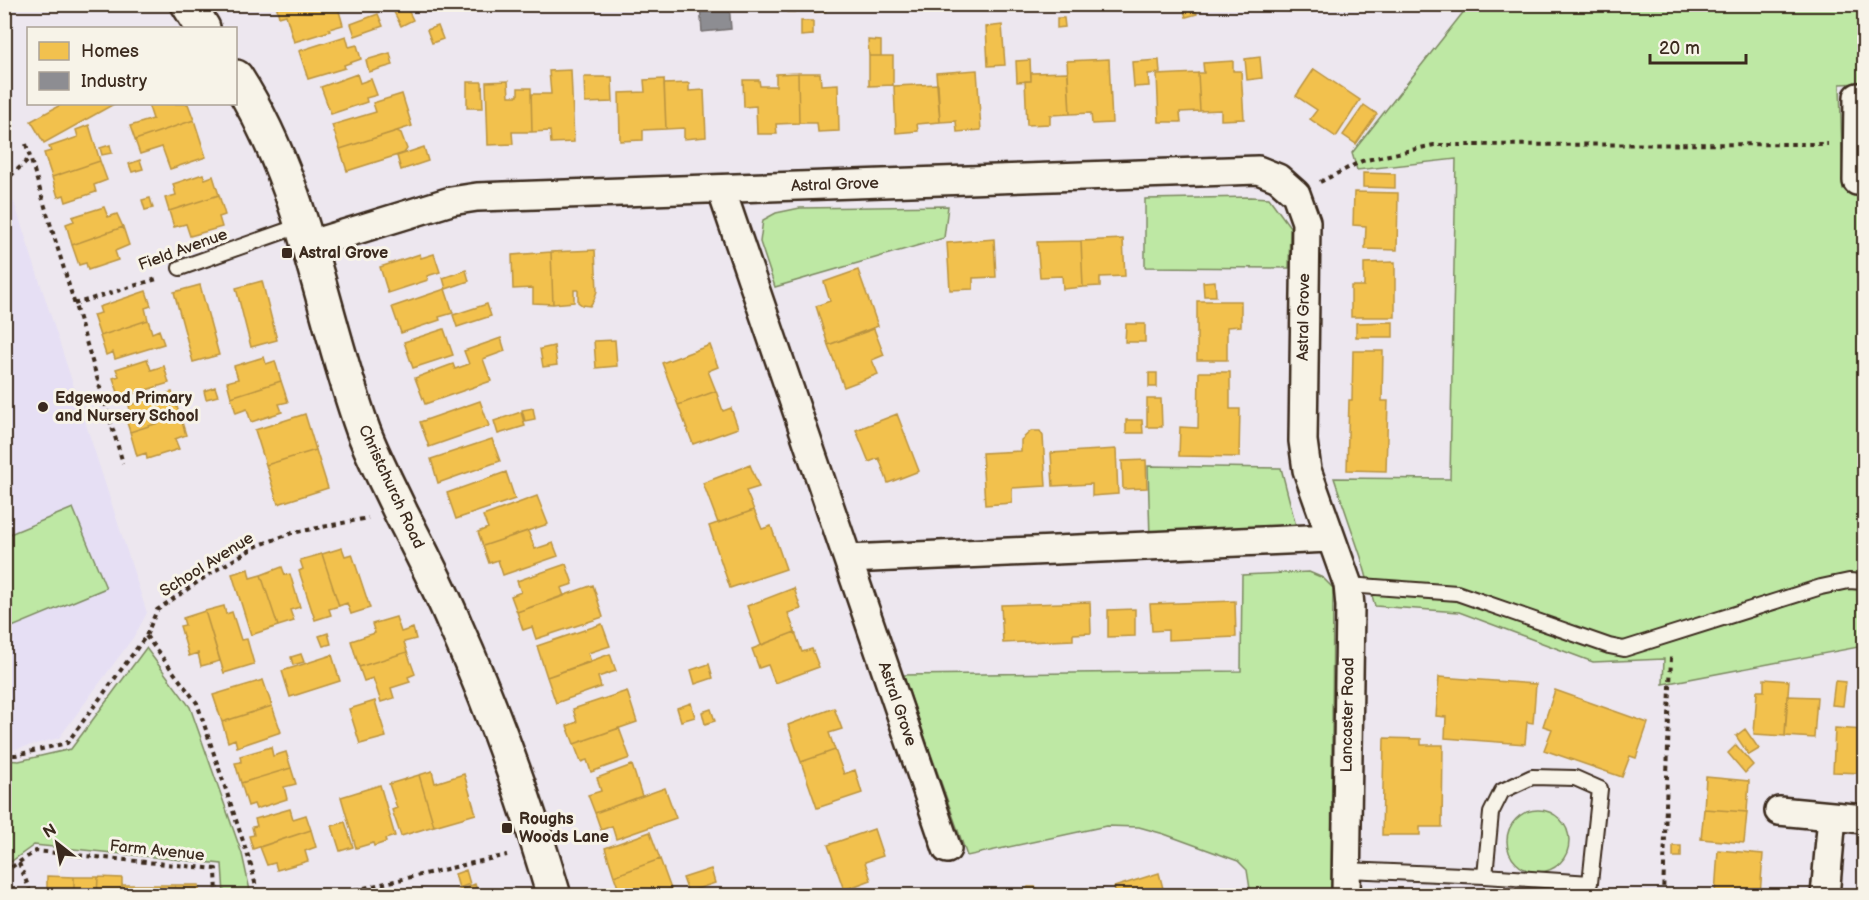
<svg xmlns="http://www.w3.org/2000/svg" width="1869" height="900" font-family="'Balsamiq Sans',sans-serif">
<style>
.built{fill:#e6dff4}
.green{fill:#bee8a4;stroke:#7c8961;stroke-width:1.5}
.homes{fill:#f2c14e;stroke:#bb9440;stroke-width:1.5}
.industry{fill:#8d8d92;stroke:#746f6f;stroke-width:1.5}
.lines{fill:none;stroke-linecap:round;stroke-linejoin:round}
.lane-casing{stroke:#3b2a1e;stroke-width:18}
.street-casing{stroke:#3b2a1e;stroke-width:32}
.secondary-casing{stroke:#3b2a1e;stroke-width:38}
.path{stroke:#3b2a1e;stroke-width:4;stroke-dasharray:4.5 4.5;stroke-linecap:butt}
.lane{stroke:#f7f3e8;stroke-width:14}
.street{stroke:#f7f3e8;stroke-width:27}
.secondary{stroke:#f7f3e8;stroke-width:33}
.poi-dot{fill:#3b2a1e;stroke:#f7f3e8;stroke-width:2}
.labels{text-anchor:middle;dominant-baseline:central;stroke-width:6;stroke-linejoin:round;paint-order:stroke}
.street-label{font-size:16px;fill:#3b2a1e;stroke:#f7f3e8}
.poi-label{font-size:16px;font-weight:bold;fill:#3b2a1e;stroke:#f7f3e8;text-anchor:start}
</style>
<rect width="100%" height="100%" fill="#ede7ef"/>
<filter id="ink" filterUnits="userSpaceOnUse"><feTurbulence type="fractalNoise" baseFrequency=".0167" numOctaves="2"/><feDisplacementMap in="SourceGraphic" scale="12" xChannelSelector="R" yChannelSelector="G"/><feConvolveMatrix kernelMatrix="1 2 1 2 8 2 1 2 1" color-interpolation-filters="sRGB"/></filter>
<g filter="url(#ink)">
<!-- built -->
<path class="built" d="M5,200L14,202L147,613L135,635L59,738L12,750L5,749Z"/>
<!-- green -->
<path class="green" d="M1469,5H1864V83L1840,84L1843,189L1864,188V430L1861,542H1864V646L1663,684L1664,659L1593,662L1459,612L1375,606L1361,557L1334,478L1450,479L1456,159L1357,170L1352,153Z
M1251,197L1269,198L1290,227L1289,268L1145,267V199Z
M948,206L944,238L775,287L760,242L763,220L776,213L800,208Z
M1148,466L1281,468L1296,526L1291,533L1150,540Z
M73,508L106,588L5,630V536Z
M1309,572L1323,578L1333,588L1331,895H1251L1247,870L1238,861L1164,834L1139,827L1106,826L967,856L903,675L1241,671L1242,575Z
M146,648L190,707L242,854L251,895H224L222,864L34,845L5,866V760L19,761L71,749Z
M1507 841a31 31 0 1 1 62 0a31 31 0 1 1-62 0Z"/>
<!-- homes -->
<path class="homes" d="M276,4H337L343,25L329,29L330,31L294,42L286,15L279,17Z
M786,4H794L795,12H787Z
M814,4H826V11L815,12Z
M1182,4H1194L1197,14L1186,17Z
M406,6L413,20L401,26L394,12Z
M378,14L383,26L355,36L351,24Z
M1057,18H1064L1065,27L1057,28Z
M801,21H813V35L801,36Z
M1002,25L1005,65L988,66L986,27Z
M438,26L443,39L432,43L427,30Z
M346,36L349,47L357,45L361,59L344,65L345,68L308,79L299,51Z
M868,40L881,41V56H869Z
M390,53L393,65L369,72L366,60Z
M869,56H893V85L869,86Z
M1260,57L1262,78L1247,80L1245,59Z
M1109,59L1112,123L1092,124L1091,113L1070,114L1067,61Z
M1030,60L1031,81L1017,82L1016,61Z
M1159,60L1160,73L1148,74L1149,86L1134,87L1132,62Z
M1233,61V71H1241L1244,119L1221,120V110L1200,111L1198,73H1204L1203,63Z
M1314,69L1360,100L1336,137L1310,119L1317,110L1296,96Z
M571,70L574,142L551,143L550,131L532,132L531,94H551L549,71Z
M977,70L981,130L957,132L956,121L940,122L936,73Z
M1068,72L1070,114L1050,115V124L1027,125L1025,81H1031V73Z
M798,73H820L821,85L838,84L839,131L818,132L817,123H799Z
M798,73L799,123L776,124L777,134H757L756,106L744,107L743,80H759L760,86H776V74Z
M1198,73L1200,111L1180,112L1181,122H1159L1157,75Z
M357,74L360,83L371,79L377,95L366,98L367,102L331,114L321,87Z
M584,77H612L613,102L585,103Z
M664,79L666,129L643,130V140L620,141L619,93L645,92L644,80Z
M508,81L509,96H518V88H531L532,132H512L513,144L488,145L486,82Z
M467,82H482L483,108H467Z
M689,83V91L704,90L706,137L684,139V128L666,129L664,84Z
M938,84L940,122L917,124L918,131L896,133L894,86Z
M402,94L412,126L340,149L332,125L376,112L373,103Z
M62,104H114L44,143L31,121Z
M148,104H188L194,120L135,140L130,126L153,119Z
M1364,105L1377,114L1356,144L1343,135Z
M194,120L206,157L170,169L162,147L140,154L135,140Z
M89,125L100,161L52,177L44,153L51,151L49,147L78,137L76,130Z
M397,131L401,133L407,149L404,153L347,171L340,149Z
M110,145L112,153L102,155L100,148Z
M424,147L428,161L401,170L397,156Z
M140,160L143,169L132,172L129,164Z
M100,161L107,180L94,185L96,192L66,202L64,195L58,197L52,177Z
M1363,173L1395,174V188L1363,187Z
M203,174L205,179L213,176L219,195L169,211L165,198L176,195L173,184Z
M1354,192L1398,193L1397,250L1365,249L1366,226L1353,225Z
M219,195L225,215L219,217L222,227L190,236L186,224L174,227L169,211Z
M150,198L153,208L145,210L142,200Z
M104,207L108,217L117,214L123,227L72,245L66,224L74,221L72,217Z
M123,227L129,245L115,251L118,260L88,270L86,263L79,265L72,245Z
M994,239L996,277L973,278V289L950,290L947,243Z
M1123,239L1125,276L1100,277V286L1083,287L1081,241Z
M1081,241L1083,287L1063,289L1062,276L1040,277L1037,242Z
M595,250L597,291L594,300L590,306L582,305L578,302V290H574V302L553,304L551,252Z
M551,252L553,304L533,303V288L513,289L512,255Z
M420,254L421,258L434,254L440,272L427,276L428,280L388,293L380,267Z
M1395,262V317H1351V286H1364V263Z
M466,270L469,281L446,289L443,278Z
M858,270L878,326L828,345L816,306L830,301L824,282Z
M262,281L277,340L251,347L236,288Z
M1215,281L1216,296H1204L1203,282Z
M200,285L219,355L193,362L174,292Z
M445,289L453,313L439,317L440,320L401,333L392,307Z
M146,291L151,306L145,308L148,320L100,336L93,315L101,313L99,307Z
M1197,301H1241V326L1227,327V360H1197Z
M487,304L491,316L457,327L453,315Z
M148,320L152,333L159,330L164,344L115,359L113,352L106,355L100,336Z
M1393,322V337H1356V323Z
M1126,324H1145V342H1125Z
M444,329L453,355L413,368L404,342Z
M874,329L884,355L872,360L878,374L844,387L828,345Z
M501,338L505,351L483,359L491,381L425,404L415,378L453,364L455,369L469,364L464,351Z
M615,340L617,366L596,368L594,341Z
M710,345L718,367L708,371L716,391L678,405L662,363Z
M554,346L557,365L543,367L540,349Z
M1353,351H1383L1382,401H1388L1386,471L1347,470L1349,400H1352Z
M264,357L266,364L275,361L281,381L231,397L227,382L238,379L234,366Z
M147,359L151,370L164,366L169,383L120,398L113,378L119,376L116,369Z
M1199,372H1230V409H1240L1239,457L1179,456L1180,427L1198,428Z
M1149,373H1157V387H1149Z
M281,381L288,402L279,404L282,412L251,422L247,409L236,413L231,397Z
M215,387L218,396L206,399L204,391Z
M716,391L723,411L731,408L738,428L693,444L678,405Z
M172,392L180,416L130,432L124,413L130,411L129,405Z
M1147,399H1161L1162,427H1147Z
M480,401L489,426L429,447L420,422Z
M533,408L535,419L525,421L522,410Z
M521,412L525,426L498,434L494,421Z
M305,414L316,450L266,465L255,430Z
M897,414L919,471L888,483L879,458L869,462L856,430Z
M180,416L186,435L175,439L179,449L147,459L146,453L137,456L130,432Z
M1126,420H1142L1143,433H1126Z
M1031,431H1040L1043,436L1046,486L1012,488V503L985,505L982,453L1021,451V440Z
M492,439L500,461L438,483L431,459Z
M1116,449L1118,494L1092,496V484L1053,486L1051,453Z
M316,450L328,488L278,504L266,465Z
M1146,460L1147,488L1123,489L1122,461Z
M750,465L759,487L746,491L754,510L718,523L703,483Z
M506,472L515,499L456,519L447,493Z
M537,496L548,524L483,546L478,532L488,528L483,516Z
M754,510L762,529L771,526L786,569L730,588L709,526Z
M528,531L535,549L553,543L558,556L503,575L498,560L489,563L483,546Z
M342,548L345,556L352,554L370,608L351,614L347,603L339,606L322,554Z
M322,554L339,606L329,609L331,615L315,620L299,571L303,569L300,560Z
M566,564L573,584L561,588L564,596L517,612L511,596L521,592L517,581Z
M282,567L285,575L290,574L300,607L290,610L294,621L278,626L261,575Z
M248,569L250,578L261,575L278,626L251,635L232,574Z
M593,585L603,617L536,639L532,627L523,630L517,612Z
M794,588L801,609L788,613L795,632L761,645L747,606Z
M1235,601L1236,637L1168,640V630L1152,631L1150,604Z
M1090,602L1091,633L1073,634V640L1003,643L1001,605Z
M224,606L226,614L232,612L241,640L247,639L254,664L224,673L205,611Z
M1135,609V636L1108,637V610Z
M205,611L220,661L201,666L198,653L189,656L180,626L185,625L183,618Z
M396,617L401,632L413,628L416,639L404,642L407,652L359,667L351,641L375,633L372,624Z
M602,624L610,646L588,653L591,662L547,677L537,646Z
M795,632L802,652L812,649L819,667L775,683L768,665L759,668L752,649Z
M328,633L331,644L323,646L319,636Z
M407,652L415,674L408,677L410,682L391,688L394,698L381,702L373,678L364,681L359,667Z
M301,654L304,662L293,665L291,657Z
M610,654L616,671L598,677L601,687L556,703L547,677Z
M332,655L340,681L290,697L282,671Z
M709,664L713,678L695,684L691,670Z
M1439,677L1536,684L1533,723L1527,722L1525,744L1445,738L1446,717L1436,716Z
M1764,679L1789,681L1785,736L1754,734L1757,691H1764Z
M263,680L272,706L222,722L213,695Z
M1835,681L1846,682L1843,706L1832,705Z
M1555,690L1648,723L1636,758L1630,756L1622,777L1544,750L1552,729L1543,726Z
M627,691L637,722L574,744L567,726L577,722L573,709Z
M1787,696L1817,697L1814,738L1785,736Z
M375,701L386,737L360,744L349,709Z
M691,703L695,717L681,721L677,708Z
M272,706L281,732L237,747L235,739L228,742L222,722Z
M834,708L842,729L829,733L835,750L801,762L788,725Z
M711,709L715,721L705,724L702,712Z
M619,728L630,758L591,772L587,760L581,762L574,744Z
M1835,728L1864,730V773L1833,772Z
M1745,729L1759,749L1749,755L1736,736Z
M1384,738L1421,739V745H1443L1442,827H1420V835H1382Z
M1736,745L1753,765L1745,773L1728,753Z
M271,747L273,756L286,752L291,768L241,783L235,763L241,762L240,756Z
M835,750L844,774L855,770L862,793L817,808L801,762Z
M632,765L642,796L595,813L588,795L601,791L597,778Z
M291,768L296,784L284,787L287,799L256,809L254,804L248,806L241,783Z
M432,771L435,783L464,774L476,814L434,826L419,775Z
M419,775L434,826L401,836L392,810L397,808L389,784Z
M1706,777L1749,781L1747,812L1704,809Z
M380,785L395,836L385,839L386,842L374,846L373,843L356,848L341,797Z
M665,788L676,818L616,839L612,826L601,830L595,813Z
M290,809L293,819L306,815L311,830L253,849L249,836L254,835L252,827L257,826L255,819Z
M1704,809L1747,812L1744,843L1701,839Z
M345,822L353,847L340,851L332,826Z
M874,829L883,856L865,862L871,880L844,890L828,845Z
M311,830L316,847L305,851L308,861L277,870L275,863L267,865L260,847Z
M650,832L660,859L614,876L605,848Z
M1673,846H1681V857H1673Z
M1718,850L1763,854L1760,896L1715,894Z
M660,859L671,889L654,896H621L614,876Z
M711,869L715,883L688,892L683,878Z
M466,870L470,884L459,888L455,874Z
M1159,873L1165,896H1117L1114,887Z
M47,876L74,877V896H47Z
M74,877H98L97,896H74Z
M98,877L122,878V896H97Z
M475,884L479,896H449V894Z
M122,885H148V896H122Z
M148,885H175V896H148Z
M175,885H199V896H175Z
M1028,887H1035L1040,890L1042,896H1021Z"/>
<!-- industry -->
<path class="industry" d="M700,4H729L731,29L702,32Z"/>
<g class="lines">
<!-- lane casing -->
<g class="lane-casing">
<path id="lane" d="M180,268L302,225
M1348,585L1457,593L1609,646L1624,649L1821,587L1849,581L1864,582
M1346,870L1485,876L1590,883L1600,789L1575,778L1532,777L1502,791L1491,813L1485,876"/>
</g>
<!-- street casing -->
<g class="street-casing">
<path id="street" d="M1857,181L1858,97
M721,189L947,849
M308,245L451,201L477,197L1258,170L1278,178L1296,194L1306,222L1303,441L1307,470L1348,585L1350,606L1346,896
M848,559L1330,538
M1779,811L1864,819
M1825,896L1832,816"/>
</g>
<!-- secondary casing -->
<g class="secondary-casing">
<path id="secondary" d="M188,4L203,28
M236,77C305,184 321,313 363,430C374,459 388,485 401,513C420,550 440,588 456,627C495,714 527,804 554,896"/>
</g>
<!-- path -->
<path class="path" d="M26,144L123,463
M4,182L30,158
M1320,182L1362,161L1434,145L1828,144
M74,304L160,278
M146,636L197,703L251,865L258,896
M4,755H16L67,743L146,636L157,610L211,573L257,546L292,533L368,518
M19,863L32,896
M4,872L36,851L216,869L217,896
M329,896L507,855
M1663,896L1671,657"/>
<!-- lane -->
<use href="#lane" class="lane"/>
<!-- street -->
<use href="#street" class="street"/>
<!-- secondary -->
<use href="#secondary" class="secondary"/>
</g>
</g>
<!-- markers -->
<g class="poi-dot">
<rect x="281" y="247" width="12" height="12" rx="3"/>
<circle cx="43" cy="407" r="6"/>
<rect x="501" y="822" width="12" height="12" rx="3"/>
</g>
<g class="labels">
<!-- street labels -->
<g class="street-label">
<text transform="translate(835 185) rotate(-2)">Astral Grove</text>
<text transform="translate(183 250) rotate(-20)">Field Avenue</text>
<text transform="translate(1304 317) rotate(-89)">Astral Grove</text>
<text transform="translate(391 487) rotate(65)">Christchurch Road</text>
<text transform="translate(207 565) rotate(-32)">School Avenue</text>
<text transform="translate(897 704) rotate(71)">Astral Grove</text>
<text transform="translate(1348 715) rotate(-89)">Lancaster Road</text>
<text transform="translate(157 851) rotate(6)">Farm Avenue</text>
</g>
<!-- poi labels -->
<g class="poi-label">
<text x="299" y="253">Astral Grove</text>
<text x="55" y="398">Edgewood Primary<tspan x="55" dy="18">and Nursery School</tspan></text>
<text x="519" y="819">Roughs<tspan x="519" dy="18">Woods Lane</tspan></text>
</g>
</g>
<!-- margin -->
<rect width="1869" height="900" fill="none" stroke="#f7f3e8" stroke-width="24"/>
<rect x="12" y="12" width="1845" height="876" fill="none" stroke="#3b2a1e" stroke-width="2" filter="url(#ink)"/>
<!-- legend -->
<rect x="27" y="27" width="210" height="78" fill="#f7f3e8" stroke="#aca397" stroke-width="1.5"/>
<rect x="39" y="42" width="30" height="18" fill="#f2c14e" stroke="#aca397" stroke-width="1.5"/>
<text x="81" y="57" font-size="18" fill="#3b2a1e">Homes</text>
<rect x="39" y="72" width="30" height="18" fill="#8d8d92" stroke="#aca397" stroke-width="1.5"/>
<text x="81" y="87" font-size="18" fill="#3b2a1e">Industry</text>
<!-- north arrow -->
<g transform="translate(57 843) rotate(329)" stroke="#f7f3e8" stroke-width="4.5" paint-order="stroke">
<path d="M0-4.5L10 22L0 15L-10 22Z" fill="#3b2a1e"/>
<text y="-9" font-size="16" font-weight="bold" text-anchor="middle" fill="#3b2a1e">N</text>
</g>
<!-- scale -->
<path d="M1650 54v9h96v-9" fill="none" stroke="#3b2a1e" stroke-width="3"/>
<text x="1659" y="54" font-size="18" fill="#3b2a1e" stroke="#f7f3e8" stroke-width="4.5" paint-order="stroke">20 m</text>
</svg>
